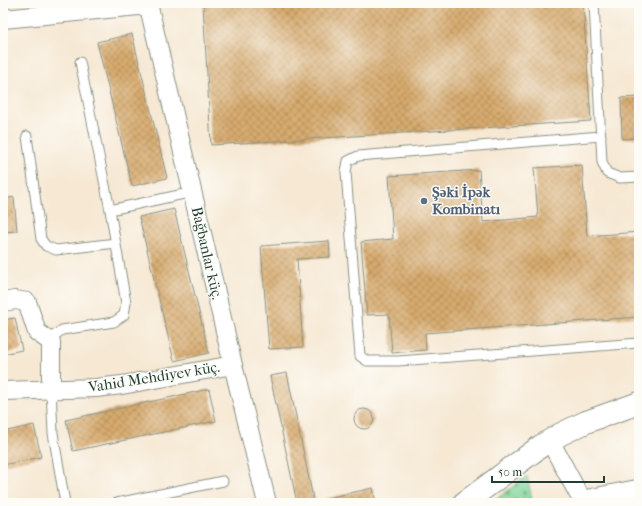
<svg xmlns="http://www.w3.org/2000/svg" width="642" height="506" font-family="'IM FELL French Canon',serif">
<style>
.cemetery{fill:url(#cemetery-stones);stroke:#508a67}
.building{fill:url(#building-cross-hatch)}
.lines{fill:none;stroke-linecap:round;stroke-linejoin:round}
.service-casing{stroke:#8a9284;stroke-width:11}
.minor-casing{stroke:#8a9284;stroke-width:20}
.tertiary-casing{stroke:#8a9284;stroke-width:24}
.service{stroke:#fff;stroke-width:9}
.minor{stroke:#fff;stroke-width:18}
.tertiary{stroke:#fff;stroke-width:22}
.service-dot{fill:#5c6f8a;stroke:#fdfcf7;stroke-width:1.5}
.labels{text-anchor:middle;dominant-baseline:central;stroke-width:3;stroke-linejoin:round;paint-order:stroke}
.service-label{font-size:15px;font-weight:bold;fill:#4e5e75;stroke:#fdfcf7;text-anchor:start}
.street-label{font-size:15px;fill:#1f3d34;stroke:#fdfcf7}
</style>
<defs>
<pattern id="cemetery-stones" width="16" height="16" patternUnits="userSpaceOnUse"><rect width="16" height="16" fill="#80d69a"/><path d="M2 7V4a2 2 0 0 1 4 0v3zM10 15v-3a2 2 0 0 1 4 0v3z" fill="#68af7e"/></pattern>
<pattern id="building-cross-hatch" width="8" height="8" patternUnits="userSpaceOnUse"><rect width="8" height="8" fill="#d8ab6e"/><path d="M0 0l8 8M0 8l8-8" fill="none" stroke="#af8c5b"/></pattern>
</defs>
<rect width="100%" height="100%" fill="#fdfcf7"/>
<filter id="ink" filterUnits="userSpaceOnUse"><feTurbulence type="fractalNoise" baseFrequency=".025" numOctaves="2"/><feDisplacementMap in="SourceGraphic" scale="8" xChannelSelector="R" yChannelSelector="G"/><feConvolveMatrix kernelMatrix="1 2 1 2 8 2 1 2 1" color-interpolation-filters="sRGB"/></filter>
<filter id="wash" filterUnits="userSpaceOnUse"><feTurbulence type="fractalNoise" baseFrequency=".012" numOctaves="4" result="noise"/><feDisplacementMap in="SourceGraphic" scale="16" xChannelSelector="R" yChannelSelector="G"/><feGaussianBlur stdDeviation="0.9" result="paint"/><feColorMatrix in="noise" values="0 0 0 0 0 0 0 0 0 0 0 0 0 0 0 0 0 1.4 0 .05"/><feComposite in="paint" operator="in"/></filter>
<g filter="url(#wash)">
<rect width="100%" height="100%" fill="#f6e8d3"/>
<!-- cemetery -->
<path class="cemetery" d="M527,476L533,503H491Z"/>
<g id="blocks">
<!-- building -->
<path class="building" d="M203,3H583L591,121L211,145Z
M132,34L167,178L132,186L97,42Z
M639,97V138L622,139L621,98Z
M582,165L587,236L639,232V317L425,333L426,350L392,353L389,314L367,315L361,242L393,239L389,176L479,170L483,222L538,217L534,168Z
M14,197L17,231L3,232V199Z
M174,209L209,353L174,361L139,217Z
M329,241L330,257L297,259L303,347L269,349L261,246Z
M15,318L22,350L3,354V320Z
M287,373L314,503H297L270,376Z
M209,389L216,421L73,451L66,420Z
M354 419a10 10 0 1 1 20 0a10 10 0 1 1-20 0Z
M34,425L41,457L3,465V432Z
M373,488L376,503H327V498Z"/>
</g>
</g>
<g filter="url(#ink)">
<use href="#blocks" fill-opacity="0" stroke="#8a9284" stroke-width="1"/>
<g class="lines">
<!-- service casing -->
<g class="service-casing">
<path id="service" d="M594,3L602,162L607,173L620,178L639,177
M27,136L41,239L46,246L56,250L116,243
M601,136L358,156L348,161L346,172L360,356L367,361H398L639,343
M110,210L193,192
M51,342L55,335L62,330L114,322L124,315L126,303L110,210L80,62
M51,389L53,433L65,503
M117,503L223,481"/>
</g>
<!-- minor casing -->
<g class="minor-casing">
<path id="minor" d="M148,3L233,365L267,503
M3,19L149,5
M3,302L15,300L27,302L37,332L51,342V389
M3,391L96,388L122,385L233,365
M550,441L578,493L581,497L586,499L637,489"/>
</g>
<!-- tertiary casing -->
<g class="tertiary-casing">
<path id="tertiary" d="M464,503L541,446L561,434L586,422L639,403"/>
</g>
<!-- service -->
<use href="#service" class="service"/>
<!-- minor -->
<use href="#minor" class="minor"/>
<!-- tertiary -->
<use href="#tertiary" class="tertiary"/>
</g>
</g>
<!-- markers -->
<circle class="service-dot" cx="424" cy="201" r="4"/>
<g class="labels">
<!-- service labels -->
<g class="service-label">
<text x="432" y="192">Şəki İpək<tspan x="432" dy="17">Kombinatı</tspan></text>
</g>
<!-- street labels -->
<g class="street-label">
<text transform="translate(207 253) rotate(77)">Bağbanlar küç.</text>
<text transform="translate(154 377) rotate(-9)">Vahid Mehdiyev küç.</text>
</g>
</g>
<!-- margin -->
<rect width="642" height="506" fill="none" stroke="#fdfcf7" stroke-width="16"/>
<!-- scale -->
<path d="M492 476v6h112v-6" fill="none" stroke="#1f3d34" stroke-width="2"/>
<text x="498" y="476" font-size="12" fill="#1f3d34" stroke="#fdfcf7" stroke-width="3" paint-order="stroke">50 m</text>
</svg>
